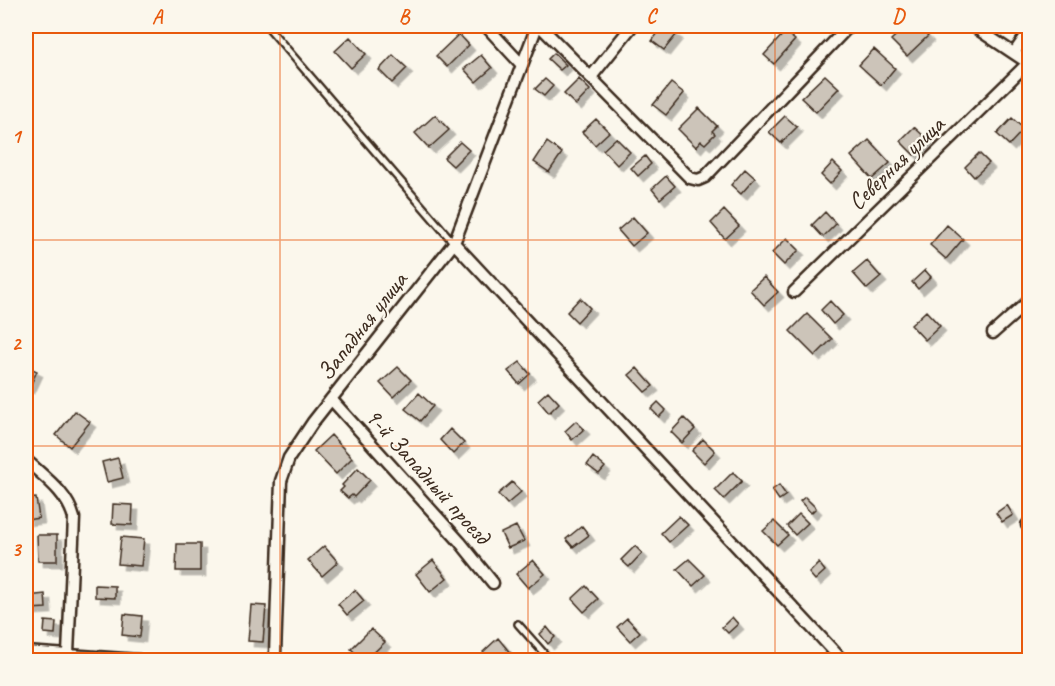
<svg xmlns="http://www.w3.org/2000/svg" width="1055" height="686" font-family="Caveat,sans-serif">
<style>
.building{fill:#ccc4b9;stroke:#3b2a1e;stroke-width:1.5;filter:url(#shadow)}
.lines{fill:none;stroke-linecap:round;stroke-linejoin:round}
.lane-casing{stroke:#3b2a1e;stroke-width:10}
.street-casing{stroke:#3b2a1e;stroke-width:15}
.lane{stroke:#fbf7ec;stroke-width:5}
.street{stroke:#fbf7ec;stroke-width:10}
.grid{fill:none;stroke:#e8590c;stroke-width:1.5;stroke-opacity:0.55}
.labels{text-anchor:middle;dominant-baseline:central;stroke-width:4.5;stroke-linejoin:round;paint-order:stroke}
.street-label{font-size:24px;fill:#3b2a1e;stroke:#fbf7ec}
.neatline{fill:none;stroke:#e8590c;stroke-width:2}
.grid-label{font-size:20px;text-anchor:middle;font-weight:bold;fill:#e8590c}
</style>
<defs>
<filter id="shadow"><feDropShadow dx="5.5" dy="5.5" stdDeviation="0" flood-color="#0004"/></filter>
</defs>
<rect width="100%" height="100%" fill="#fbf7ec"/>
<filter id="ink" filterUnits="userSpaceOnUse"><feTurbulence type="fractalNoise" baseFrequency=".0167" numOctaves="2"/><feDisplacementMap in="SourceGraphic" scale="12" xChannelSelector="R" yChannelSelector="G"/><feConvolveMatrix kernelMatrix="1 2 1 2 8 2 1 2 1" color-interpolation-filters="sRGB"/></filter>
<g filter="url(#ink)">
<!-- building -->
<path class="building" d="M663,26L677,34L664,50L652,41Z
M906,26H918L928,36L907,56L891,40Z
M785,32L795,40L774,64L764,55Z
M459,34L469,45L447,67L436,56Z
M350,37L366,54L351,68L335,51Z
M874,49L895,68L881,85L859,65Z
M554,53L566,65L560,70L548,59Z
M393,55L407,68L392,83L379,70Z
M481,55L492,68L476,82L464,69Z
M825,75L839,88L816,112L801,98Z
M545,79L553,86L544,96L535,89Z
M579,79L590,90L576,105L564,94Z
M671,83L684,93L666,115L653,105Z
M699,108L717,126L712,131L715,134L705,144L701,141L696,147L678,129Z
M435,115L449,130L429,148L415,133Z
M785,116L797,127L781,143L769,132Z
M1012,118L1024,129L1009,145L997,134Z
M596,119L609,132L595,145L582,132Z
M914,127L929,141L914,155L900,141Z
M616,138L630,152L617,165L603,150Z
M869,140L890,163L872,179L851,156Z
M460,142L469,150L453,166L444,158Z
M547,142L562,153L549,172L534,162Z
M979,153L989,163L974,177L965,167Z
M645,156L651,164L638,176L631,168Z
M833,162L842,171L830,184L821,175Z
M745,169L755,178L741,194L731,185Z
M666,176L675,186L660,199L652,189Z
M724,210L739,226L725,239L711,223Z
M825,212L836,224L823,237L812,225Z
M633,217L647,233L632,246L618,230Z
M947,225L963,239L946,259L930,245Z
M787,238L799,250L784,265L772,253Z
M867,261L881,277L867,289L853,273Z
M925,270L931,277L918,289L912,282Z
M764,277L778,292L764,305L750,290Z
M580,298L590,308L577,322L567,312Z
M830,301L843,315L833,324L821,310Z
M926,311L940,326L925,340L911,325Z
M807,314L832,339L815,356L790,331Z
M520,362L530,374L519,384L508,371Z
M26,366L37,371L29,388L26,387Z
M398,367L411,380L393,397L380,383Z
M637,368L653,386L645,392L629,375Z
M548,391L559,403L549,413L538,400Z
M419,393L433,406L420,421L405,409Z
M658,402L666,410L659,417L651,409Z
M75,411L90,422L70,447L56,435Z
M684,418L695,429L682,443L671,432Z
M576,421L584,429L572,440L565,431Z
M450,429L464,443L453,454L440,440Z
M331,435L352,458L336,474L314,451Z
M703,439L715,451L704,463L692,451Z
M593,457L605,467L599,474L587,465Z
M118,458L123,478L107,482L102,462Z
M358,468L370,480L354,497L352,495L348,498L340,491L344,487L342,485Z
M733,472L742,481L724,499L715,490Z
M512,482L521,492L507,504L498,494Z
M779,485L786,495L779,500L772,490Z
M805,497L816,508L811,513L800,501Z
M36,498L39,518L26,520V499Z
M113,504L133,505L132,525L112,524Z
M1007,505L1013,515L1002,522L996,513Z
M799,514L808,523L795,535L787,526Z
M679,516L688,525L669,542L661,533Z
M774,521L788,535L777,545L763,531Z
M516,526L524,541L508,548L501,533Z
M582,526L589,535L573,547L566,539Z
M37,535H57V561H38Z
M121,537L144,539L141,566L118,564Z
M177,544H200V571H176Z
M324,546L338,562L322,576L308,560Z
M635,546L642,553L629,567L621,560Z
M689,559L705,575L693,586L677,569Z
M433,560L447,578L430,592L416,574Z
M533,560L545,574L528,588L516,574Z
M819,563L825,571L815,580L809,573Z
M95,585L115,586V598L95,597Z
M586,586L598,599L584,612L572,599Z
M355,590L364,601L347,615L338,604Z
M45,594L46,608L30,609L28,596Z
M251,605L266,606L263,642L248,641Z
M124,614L142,616L140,637L122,635Z
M732,617L738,624L728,633L722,627Z
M627,618L640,632L630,641L617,627Z
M45,621L56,622L55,634L44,633Z
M547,627L555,637L548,644L540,634Z
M371,629L385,642L366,660H363L351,649Z
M498,638L511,654L504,660H490L483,652Z"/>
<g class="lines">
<!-- lane casing -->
<g class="lane-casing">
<path id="lane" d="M267,26L453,242
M518,624L550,660"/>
</g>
<!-- street casing -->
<g class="street-casing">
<path id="street" d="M486,26L522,65
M540,26L690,178L698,180L705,177L849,26
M973,26L1030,64
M1014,53L1030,30
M591,77L632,26
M454,243L842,660
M794,292L1028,63
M993,333L1030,300
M331,399L460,542L493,583
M26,460C44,477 67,492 74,518L68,654
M1027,525L1030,522
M26,652L139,660
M270,660L275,655L281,481L289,458L313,422L454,243L537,26"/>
</g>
<!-- lane -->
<use href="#lane" class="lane"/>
<!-- street -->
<use href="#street" class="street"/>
</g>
</g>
<!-- grid -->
<path class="grid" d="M280,26V660M528,26V660M775,26V660M26,240H1030M26,446H1030"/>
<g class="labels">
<!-- street labels -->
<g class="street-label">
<text transform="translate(896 163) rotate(-44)">Северная улица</text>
<text transform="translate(362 326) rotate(-52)">Западная улица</text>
<text transform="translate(428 476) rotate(48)">9-й Западный проезд</text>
</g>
</g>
<!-- margin -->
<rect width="1055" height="686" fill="none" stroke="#fbf7ec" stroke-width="66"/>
<rect x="33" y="33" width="989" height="620" class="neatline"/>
<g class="grid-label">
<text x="157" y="23">A</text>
<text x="404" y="23">B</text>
<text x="651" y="23">C</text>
<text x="898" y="23">D</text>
<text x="16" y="143">1</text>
<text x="16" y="350">2</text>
<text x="16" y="556">3</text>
</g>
</svg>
